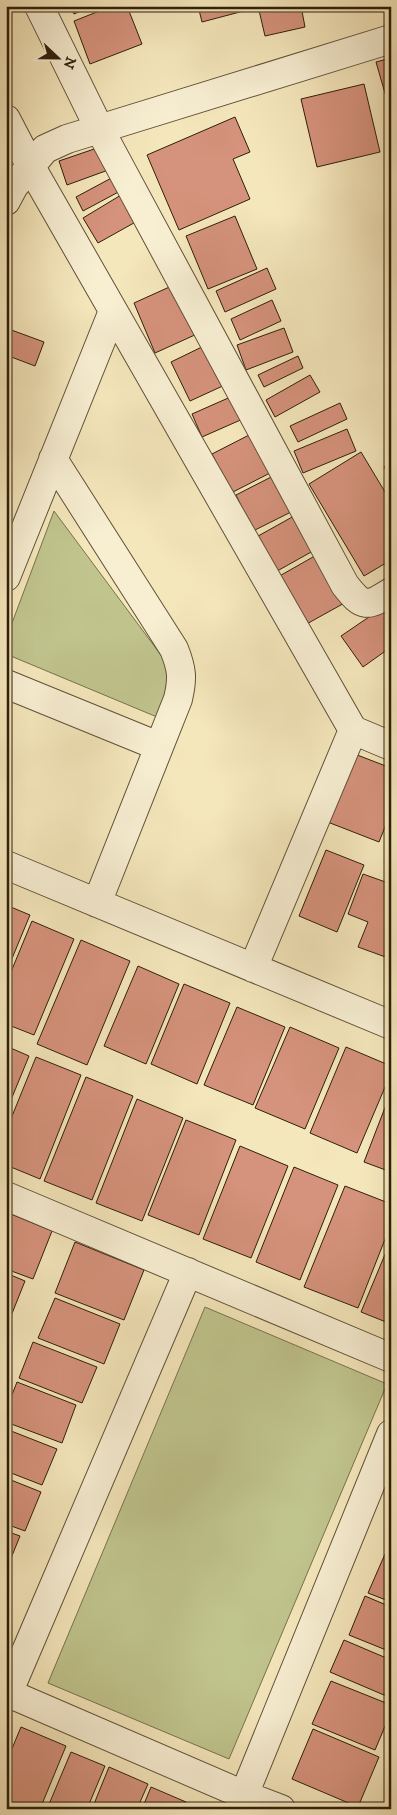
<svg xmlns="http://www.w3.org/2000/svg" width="397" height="1815" font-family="'IM FELL DW Pica',serif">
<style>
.green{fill:#c0c48d;stroke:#77724c}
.building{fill:#d5927c;stroke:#2e1f0b}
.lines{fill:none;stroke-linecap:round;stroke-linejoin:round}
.minor-casing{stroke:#605137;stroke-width:30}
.minor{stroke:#f8efd3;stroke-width:28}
</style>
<rect width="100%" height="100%" fill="#f5e7bc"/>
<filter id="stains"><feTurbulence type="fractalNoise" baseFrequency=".004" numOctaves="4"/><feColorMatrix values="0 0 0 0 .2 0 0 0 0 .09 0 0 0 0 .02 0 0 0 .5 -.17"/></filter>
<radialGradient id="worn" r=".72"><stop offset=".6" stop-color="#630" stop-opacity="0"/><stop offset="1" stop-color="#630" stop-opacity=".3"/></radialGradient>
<!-- green -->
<path class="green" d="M54,511L175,674L157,717L6,654V639Z
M205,1307L387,1384L229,1759L48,1683Z"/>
<!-- building -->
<path class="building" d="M70,6H92L74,14Z
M112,6H127L142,44L90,64L74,21Z
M198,6H255V8L202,22Z
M258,6H301L305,27L265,36Z
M391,58V114L376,62Z
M364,84L380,152L317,167L301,99Z
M235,117L250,152L233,159L250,199L179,230L147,155Z
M103,146L111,169L67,185L59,161Z
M117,175L124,189L83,211L76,197Z
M126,192L141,219L98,243L83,218Z
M235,216L257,269L208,289L186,236Z
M267,268L276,289L225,312L216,291Z
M176,284L197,334L155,353L134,303Z
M272,300L281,321L240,340L231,319Z
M6,328L44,342L35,366L6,355Z
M284,328L293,352L246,370L237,345Z
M208,344L227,384L190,401L171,362Z
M298,356L303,368L264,387L258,375Z
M310,375L320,392L275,417L266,400Z
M235,395L245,418L202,437L192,414Z
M340,403L347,419L298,442L290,426Z
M347,429L356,451L303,473L294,451Z
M253,433L272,472L231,493L212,454Z
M361,452L391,502V560L364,576L309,484Z
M391,463V479L384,467Z
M275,475L293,511L253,531L236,495Z
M294,516L313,551L270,575L251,540Z
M320,553L348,601L303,626L276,578Z
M391,602V647L363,667L341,636Z
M352,753L391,768V812L379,842L325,821Z
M326,850L364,865L337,932L299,916Z
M363,874L391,884V959L358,947L368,922L348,914Z
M6,905L30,915L6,973Z
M32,921L74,939L34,1035L6,1024V984Z
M81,940L130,961L87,1065L37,1044Z
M138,966L179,984L146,1064L104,1046Z
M184,984L230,1003L197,1084L151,1064Z
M237,1007L285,1027L253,1105L204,1085Z
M290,1027L339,1048L305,1129L255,1108Z
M6,1046L29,1056L6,1112Z
M346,1047L391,1066V1073L357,1153L310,1133Z
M36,1057L81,1075L40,1179L6,1165V1131Z
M86,1077L133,1096L92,1200L44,1181Z
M391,1092V1172L364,1162Z
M137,1099L183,1118L142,1221L96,1203Z
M186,1120L236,1140L199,1235L148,1215Z
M240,1146L288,1166L251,1258L203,1239Z
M294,1167L338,1185L300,1280L256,1262Z
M345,1186L391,1204V1224L358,1308L304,1287Z
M6,1212L52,1231L33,1279L6,1269Z
M391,1240V1324L361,1312Z
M75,1242L144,1270L124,1320L55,1293Z
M6,1273L25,1281L7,1326H6Z
M55,1298L120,1324L104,1364L38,1338Z
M33,1342L97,1367L82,1403L19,1378Z
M17,1382L76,1405L62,1443L6,1422V1410Z
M6,1429L57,1449L42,1485L6,1471Z
M6,1478L41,1492L25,1531L6,1524Z
M6,1531L20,1536L7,1568H6Z
M391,1532V1547L385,1545Z
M385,1554L391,1556V1602L368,1593Z
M365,1596L391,1607V1652L349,1635Z
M344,1640L391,1660V1698L330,1672Z
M331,1681L391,1705V1712L375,1750L312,1724Z
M21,1727L66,1746L40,1809L6,1808V1763Z
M313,1729L379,1757L358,1807L292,1779Z
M71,1752L105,1766L87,1809H47Z
M109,1767L148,1784L137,1809H92Z
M151,1787L186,1802L183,1809H142Z
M391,1790V1809H383Z
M190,1804L201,1809H188Z"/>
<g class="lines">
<!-- minor casing -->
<g class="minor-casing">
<path id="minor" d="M39,6L99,128L345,585C363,608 367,607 391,592
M6,119L31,167L353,730
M6,201L14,186L45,149L67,139L391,39
M53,459L174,649C182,669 183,678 178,699L97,903
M6,577L113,311
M6,684L158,746
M6,865L391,1025
M253,968L353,730L391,746
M6,1196L391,1358
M8,1693L244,1795L281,1809
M6,1698L188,1272
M244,1795L391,1434"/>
</g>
<!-- minor -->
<use href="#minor" class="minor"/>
</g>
<!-- margin -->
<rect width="397" height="1815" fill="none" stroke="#f5e7bc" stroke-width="25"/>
<rect x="8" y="8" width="382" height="1800" fill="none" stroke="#2e1f0b" stroke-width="2.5"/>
<rect x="12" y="12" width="372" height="1790" fill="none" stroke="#2e1f0b"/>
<!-- north arrow -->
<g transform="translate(58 58) rotate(112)" stroke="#f8efd3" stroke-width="4" paint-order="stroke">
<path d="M0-4L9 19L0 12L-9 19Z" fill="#2e1f0b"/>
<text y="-8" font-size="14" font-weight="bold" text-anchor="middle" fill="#2e1f0b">N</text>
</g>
<rect width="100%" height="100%" filter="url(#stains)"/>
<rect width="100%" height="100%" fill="url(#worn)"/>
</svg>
